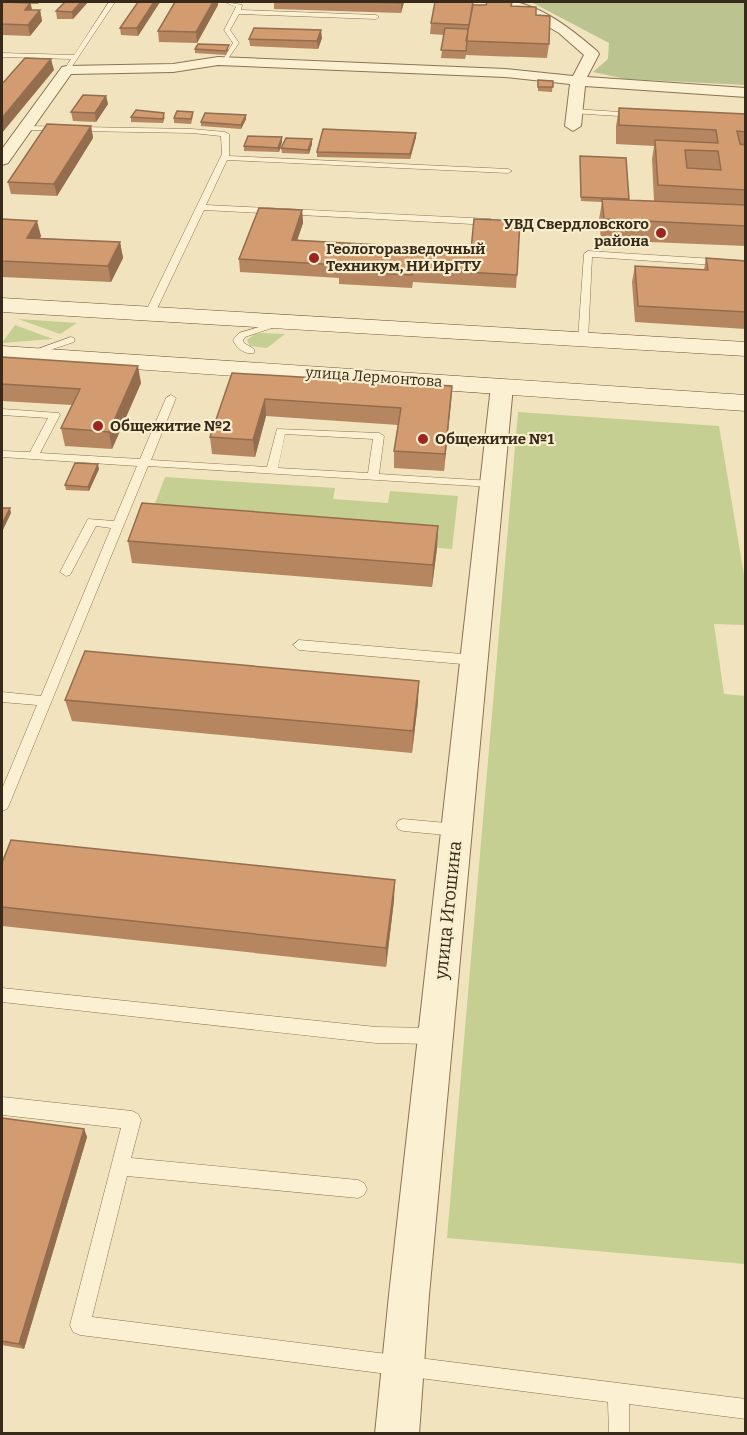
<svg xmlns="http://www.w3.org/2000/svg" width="747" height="1435" font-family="Bitter,serif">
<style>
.green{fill:#c5cf91}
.cemetery{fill:#bbc391}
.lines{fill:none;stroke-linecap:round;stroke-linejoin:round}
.lane-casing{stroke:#8a7355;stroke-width:1}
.street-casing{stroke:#8a7355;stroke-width:2}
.secondary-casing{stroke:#6b5438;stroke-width:1}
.lane{fill:#fbf0d1;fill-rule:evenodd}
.street{fill:#fbf0d1;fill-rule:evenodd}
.secondary{fill:#fbf0d1;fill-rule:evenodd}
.wall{fill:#b58660}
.shaded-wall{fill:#936d4e}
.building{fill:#d29c70;stroke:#936d4e;stroke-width:1.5;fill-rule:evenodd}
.poi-dot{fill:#9d2521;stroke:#f8edcd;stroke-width:2}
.labels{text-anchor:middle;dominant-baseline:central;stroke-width:4.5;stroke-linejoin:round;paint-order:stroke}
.far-poi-label{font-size:15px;font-weight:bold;fill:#382a1b;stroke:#f8edcd;text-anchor:start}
.far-street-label{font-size:15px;fill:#382a1b;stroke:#f8edcd}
.street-label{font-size:18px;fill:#382a1b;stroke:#f8edcd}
</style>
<rect width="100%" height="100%" fill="#f1e3bd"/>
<!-- green -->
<path class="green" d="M18,319L77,323L60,334Z
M15,325L53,339L2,343Z
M260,333L285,334L267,348L250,346L247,340L255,334Z
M518,412L719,426L745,581V625L714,624L724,694L746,696L745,1264L447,1238Z
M165,477L335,488L333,499L388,503L390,491L458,496L452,549L147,525Z"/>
<!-- cemetery -->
<path class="cemetery" d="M531,2H745V85L626,79L593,72L608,59L609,43Z"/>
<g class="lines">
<!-- lane casing -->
<g class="lane-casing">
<path id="lane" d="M109,2H115L69,71L64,70L71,59L2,57V53L74,55Z
M225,2L242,5L241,10L376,15L379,17L376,19L239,14L230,30L239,43L225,63L222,61L233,43L224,30L236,7Z
M574,109L635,113L639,115L635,117L571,113V109Z
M25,126L192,129L225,132L229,134V156L508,169L512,171L508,173L227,160L206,205L491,219L495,222L491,225L204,210L155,313L150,316L145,313L222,154L221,136L192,133L22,130L21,128Z
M588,251L746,261V267L592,257L588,339L583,342L578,339L584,254Z
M279,321L287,323L245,337L243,340L244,343L254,349V353C245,355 236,348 233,340L239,333Z
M71,337L74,338V342L29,357L24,354Z
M171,395L176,398L151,460L267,467L277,429L379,433L384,436L379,474L492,481L498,484L492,487L148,466L9,805L7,809L2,811V789L37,705L2,702V692L41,696L111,528L96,526L70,575L66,576L60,572L88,519L114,521L137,466L2,457V451L30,452L48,418L2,415V409L59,413L60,415L40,453L140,459L166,398ZM285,434L373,439L368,473L278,468Z
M299,640L474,655L480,660L474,665L299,650L293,645Z
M403,819L457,824L462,826L464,830L462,834L457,836L403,831L398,829L396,825L398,821Z
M2,988L376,1027L436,1028L442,1030L444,1036L442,1042L436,1044L376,1043L2,1002Z
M2,1097L132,1111L138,1114L141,1120L131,1158L358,1180L364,1183L367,1189L364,1195L358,1198L127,1176L92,1317L746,1399V1419L629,1404V1434H609L608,1402L80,1335L73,1332L70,1325L121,1128L2,1115Z"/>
</g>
<!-- street casing -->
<g class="street-casing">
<path id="street" d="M506,2C536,0 575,32 597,51L599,54L587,77L746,88V97L585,86L581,126L573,131L565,126L570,84L505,77L218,65L173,72L71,74L8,163L2,165V149L62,67L67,66L173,64L218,57L505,69L573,76L584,55L559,33Z
M502,380L510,381L513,386L429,1295L419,1434H375L389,1295L491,386L494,381Z"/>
</g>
<!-- secondary casing -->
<g class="secondary-casing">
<path id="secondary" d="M2,298L746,342V356L2,312Z
M2,346L746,395V411L2,360Z"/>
</g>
<!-- lane -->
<use href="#lane" class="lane"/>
<!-- street -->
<use href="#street" class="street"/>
<!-- secondary -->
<use href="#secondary" class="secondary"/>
</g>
<!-- wall -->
<path class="wall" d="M2,2H40L38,4H31L32,10H40L42,21L30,36L2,35Z
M88,2L73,19H57L56,11Z
M138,2H160L138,36L121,35L120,28Z
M274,2H404L401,13L274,9Z
M473,2V5L511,6L536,15L549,44L547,58L466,55L465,59L441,58L444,35L430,34L431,23Z
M218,5L197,43L159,42L158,31Z
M322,38L318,49L250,46L249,39Z
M195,49H229L226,55L195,53Z
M538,80L553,81L552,92L538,91Z
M106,96L108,104L96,122L73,121L71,112Z
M619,108L746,114V246L601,240L599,219L602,202L581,201L580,156L626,158L629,200L654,201L652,159L654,146L616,144V126Z
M193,112V116L191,124L174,123V118Z
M131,117H165L163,123L131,122Z
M246,119L241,129L201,126V122Z
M91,126L93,138L57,196L11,194L8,182Z
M416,137L410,159L317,157V152Z
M282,142L279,152L244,151V146Z
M312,144L309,154L282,153L281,148Z
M302,210L303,223L297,240L517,275L516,288L413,282L412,288L339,284V278L240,272L239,259Z
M2,219L41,236L40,238L120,242L123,258L111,282L2,277Z
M706,258L746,261V329L635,322L632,282L635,266L704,270Z
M2,357L141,383L112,449L65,446L61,428L72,405L2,401Z
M232,373L452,386L444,471L394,468V451L398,425L266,416L255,457L212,454L210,437Z
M99,469L89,491L66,490L65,485Z
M438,526L437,548L432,587L132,563L128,541Z
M65,700L418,702L412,753L72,721Z
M2,863L394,900L386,967L2,926Z
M2,1118L84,1129L87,1137L24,1349L2,1345Z"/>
<!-- shaded-wall -->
<path class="shaded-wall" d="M81,2H88L73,19L72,12Z
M154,2H160L138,36L137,28Z
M213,2H218V5L197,43L196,32Z
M402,2H404L401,13V3Z
M30,3L33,14L25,10Z
M40,10L42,21L30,36L28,25Z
M321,30L322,38L318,49L317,41Z
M51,59L54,70L2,133V118Z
M106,96L108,104L96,122L95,113Z
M246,115V119L241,129V125Z
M91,126L93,138L57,196L54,184Z
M416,133V137L410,159V154Z
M282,137V142L279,152L278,148Z
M312,139V144L309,154L308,150Z
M302,210L303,223L293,253L292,240Z
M37,221L41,236L31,254L27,238Z
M120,242L123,258L111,282L108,266Z
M138,366L141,383L112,449L109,432Z
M452,386L451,403L444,471L445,454Z
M265,399L266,416L255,457L253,440Z
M98,464L99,469L89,491L88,487Z
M10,508L11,513L2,532V524Z
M438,526L437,548L432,587L433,565Z
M419,681L418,702L412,753L413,731Z
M395,880L394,900L386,967V948Z
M84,1129L87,1137L24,1349L19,1344Z"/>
<!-- building -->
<path class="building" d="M2,2L30,3L25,10H40L28,25L2,24Z
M65,2H81L72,12L56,11Z
M138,2H154L137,28H120Z
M175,2H213L196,32L158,31Z
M371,2H402L401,3Z
M435,2H473L469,25L431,23Z
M487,2H512L511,6L536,7V15L550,16L549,44L466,41L473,5H486Z
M254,28L321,30L317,41L249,39Z
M445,28L468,29L466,51L441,50Z
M198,44L229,45L226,51L195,49Z
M25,58L51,59L2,118V84Z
M538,80L553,81V87H538Z
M83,95L106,96L95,113L71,112Z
M619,108L746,114V132L737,131L740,144L746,145V190L658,185L655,140L718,143L716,130L619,125ZM685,150L718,151L721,170L687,168Z
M136,110L164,113L163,119L131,117Z
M177,111L193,112L191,119L174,118Z
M205,113L246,115L241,125L201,122Z
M47,124L91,126L54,184L8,182Z
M323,129L416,133L410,154L317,152Z
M248,136L282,137L278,148L244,146Z
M286,138L312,139L308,150L281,148Z
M580,156L626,158L629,199L581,197Z
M602,199L746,205V226L604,219Z
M259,208L302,210L292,240L471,250L474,219L520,221L517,275L413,269L412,275L338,271L340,265L239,259Z
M2,219L37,221L27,238L120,242L108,266L2,261Z
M706,258L746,261V312L638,306L635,266L708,270Z
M2,357L138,366L109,432L61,428L80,389L2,384Z
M232,373L452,386L445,454L394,451L401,408L265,399L253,440L210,437Z
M75,463L98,464L88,487L65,485Z
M142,503L438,526L433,565L128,541Z
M2,508H10L2,524Z
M85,651L419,681L413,731L65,700Z
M11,840L395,880L386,948L2,907V863Z
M2,1118L84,1129L19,1344L2,1341Z"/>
<!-- markers -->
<g class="poi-dot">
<circle cx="661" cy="233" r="6"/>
<circle cx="314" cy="258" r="6"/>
<circle cx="98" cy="426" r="6"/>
<circle cx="423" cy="439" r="6"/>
</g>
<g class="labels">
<!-- far-poi labels -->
<g class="far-poi-label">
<text x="649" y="224" text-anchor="end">УВД Свердловского<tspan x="649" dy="17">района</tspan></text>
<text x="326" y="249">Геологоразведочный<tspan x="326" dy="17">Техникум, НИ ИрГТУ</tspan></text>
<text x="110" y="426">Общежитие №2</text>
<text x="435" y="439">Общежитие №1</text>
</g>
<!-- far-street labels -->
<g class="far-street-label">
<text transform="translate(374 377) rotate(4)">улица Лермонтова</text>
</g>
<!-- street labels -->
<g class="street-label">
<text transform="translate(448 910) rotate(-84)">улица Игошина</text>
</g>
</g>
<!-- border -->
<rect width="747" height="1435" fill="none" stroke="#382a1b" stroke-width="6"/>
</svg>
